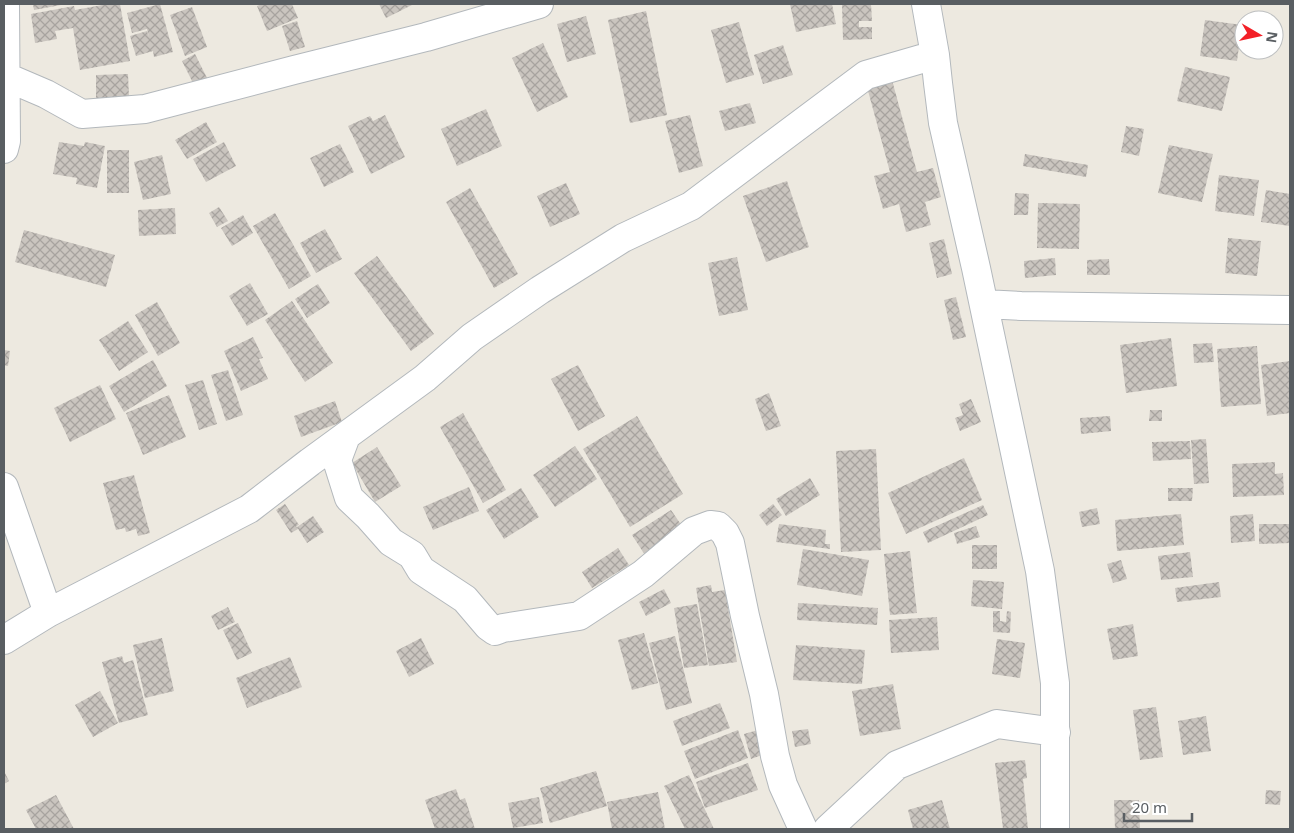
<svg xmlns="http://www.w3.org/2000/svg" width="1294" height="833" font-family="'Noto Sans',sans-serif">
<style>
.building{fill:url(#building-cross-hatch)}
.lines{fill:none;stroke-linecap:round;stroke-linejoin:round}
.minor-casing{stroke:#b3b8bc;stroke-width:30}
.minor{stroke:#fff;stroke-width:28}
</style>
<defs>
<pattern id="building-cross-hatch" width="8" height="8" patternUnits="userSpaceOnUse" patternTransform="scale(1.25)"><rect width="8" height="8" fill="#cac5bf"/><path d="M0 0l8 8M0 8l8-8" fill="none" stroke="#a7a39f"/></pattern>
</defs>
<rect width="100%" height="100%" fill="#ede9e0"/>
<!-- building -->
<path class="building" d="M33,4H61V5L34,10Z
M108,4H120L130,61L80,70L73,28L55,31L57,39L35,43L31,14L74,6L75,10Z
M160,4L173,52L154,57L153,51L136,56L130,36L147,31L149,37L147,29L132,33L127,13Z
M262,4H292L298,18L267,31L257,6Z
M379,4H414L386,18Z
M790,4H832L836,24L796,32Z
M842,4H871L872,21H859V27H872V39L843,40Z
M192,7L207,47L185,56L170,15Z
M646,11L667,115L630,123L608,20Z
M586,16L596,54L567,62L557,24Z
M1205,20L1242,25L1237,61L1200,56Z
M297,21L305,47L290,51L282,26Z
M739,22L754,75L726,83L711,30Z
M543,43L568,97L537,112L512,58Z
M783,45L793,75L763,84L754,55Z
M195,54L207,78L194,85L182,61Z
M1185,67L1230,77L1222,111L1177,101Z
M128,74L129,97L96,98V75Z
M892,80L917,172L933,168L941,197L925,202L931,225L906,232L899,204L883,209L874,176L890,172L867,87Z
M750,103L756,123L725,131L719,111Z
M486,109L502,146L457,166L441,129Z
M385,115L405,157L371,174L348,126L370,116L373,121Z
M690,115L703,166L679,173L665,121Z
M206,122L217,142L187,159L175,140Z
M1126,126L1144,129L1139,156L1121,152Z
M59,142L84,146L85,142L105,146L97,188L76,184L77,178L53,174Z
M224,142L236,166L206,182L193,159Z
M340,144L354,172L324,187L310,158Z
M1169,145L1213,154L1202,202L1158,193Z
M107,150H129V193H107Z
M1025,154L1088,165L1086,177L1023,166Z
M162,155L171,194L143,200L134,162Z
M1219,175L1259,180L1254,216L1215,211Z
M787,181L809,247L766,262L743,196Z
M566,183L580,214L550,227L537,196Z
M470,188L518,274L494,288L446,202Z
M1266,190L1290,194V226L1261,222Z
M1015,193L1029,194L1028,215H1014Z
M1038,203L1080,204L1079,249L1037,248Z
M219,207L228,221L217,227L209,213Z
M175,208L176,234L139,236L138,210Z
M275,213L311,276L289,289L253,226Z
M243,215L253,233L232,246L221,228Z
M325,229L342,259L316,273L300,243Z
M24,230L115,255L106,287L15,262Z
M1228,238L1261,241L1257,276L1225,273Z
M944,239L952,274L937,278L929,243Z
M377,256L434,334L411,351L354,273Z
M737,257L748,310L719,316L708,263Z
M1055,258L1056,275L1025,278L1024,261Z
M1109,259L1110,275H1087V260Z
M250,283L268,314L247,326L229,296Z
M318,284L330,303L307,318L295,299Z
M956,297L966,337L953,340L944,300Z
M292,301L333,363L305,382L265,320Z
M157,302L180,343L158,356L135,315Z
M128,321L148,352L119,371L99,340Z
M253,337L263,358L259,359L268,379L241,391L224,351Z
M1171,338L1177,386L1126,393L1120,345Z
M1212,343L1214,362L1194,363L1193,344Z
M1257,346L1261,404L1221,407L1217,349Z
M4,350L10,351L8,366L4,365Z
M153,360L167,386L124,412L109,386Z
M1290,361V413L1267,416L1261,365Z
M578,365L605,416L578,431L551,379Z
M228,370L243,415L226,421L211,375Z
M203,380L217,424L199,430L185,385Z
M100,385L116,419L70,442L54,408Z
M769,393L781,426L766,431L755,399Z
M169,395L186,437L143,455L126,413Z
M971,399L981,422L960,431L955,418L963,415L959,404Z
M335,401L342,422L301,437L294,416Z
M1150,410H1162V421H1149Z
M463,413L506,490L483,503L440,427Z
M637,416L683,494L630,527L583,449Z
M1110,416L1111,431L1081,434L1080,418Z
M1206,439L1209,483L1194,484L1191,440Z
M1190,441L1191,459L1153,461L1152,442Z
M575,446L597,479L555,507L533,475Z
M377,447L401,486L375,502L352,463Z
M876,449L881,550L841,552L836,451Z
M964,458L982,500L906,534L888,493Z
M1275,462V474L1283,473L1284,495L1233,497L1232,464Z
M134,475L150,533L138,536L136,529L126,532L125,528L116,530L103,483Z
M810,478L820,495L786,516L776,499Z
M469,487L479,511L433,530L423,507Z
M521,488L539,517L504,539L486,510Z
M1168,488H1193L1192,501H1168Z
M285,504L299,525L296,526L298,529L291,533L276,510Z
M773,504L782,515L767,526L759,515Z
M983,505L988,515L928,543L923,532Z
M1097,508L1100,524L1082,527L1079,512Z
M671,510L684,529L645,555L632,535Z
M1181,514L1184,545L1117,551L1115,520Z
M1253,514L1255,541L1231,543L1230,516Z
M313,516L324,532L307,543L297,527Z
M779,524L826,530L825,544H830V549L776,542Z
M1259,524H1290V543L1259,544Z
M976,526L980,537L957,544L954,533Z
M972,545H997V569H972Z
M618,548L629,565L592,588L582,572Z
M803,549L869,560L862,596L797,585Z
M910,551L917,613L890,615L884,554Z
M1190,552L1193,577L1161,580L1158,556Z
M1121,560L1127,579L1113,583L1107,564Z
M973,580L1004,582L1002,609L971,606Z
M1219,582L1221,597L1177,602L1175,588Z
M711,585L712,592L725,590L737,662L709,666L696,588Z
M664,589L671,603L646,616L639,602Z
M798,603L878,608L877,625L797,620Z
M697,604L708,665L684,668L674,608Z
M228,607L235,622L218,630L211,616Z
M993,611H1000V621L1006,622L1007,611L1011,612L1010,633L993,632Z
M937,617L939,650L891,653L889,620Z
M238,623L252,653L237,660L223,630Z
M1133,624L1138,656L1113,660L1107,629Z
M644,633L658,683L632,690L618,640Z
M675,636L692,703L666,710L649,643Z
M162,638L174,691L145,698L133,645Z
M421,638L434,664L409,677L396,651Z
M997,639L1025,643L1020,678L992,674Z
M796,645L865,650L862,684L793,680Z
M122,656L124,663L133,660L148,715L119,723L102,662Z
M290,657L302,687L247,708L236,678Z
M893,684L901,729L860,736L852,691Z
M100,691L118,723L93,737L75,705Z
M720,703L730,728L682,746L673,721Z
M1156,707L1163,757L1140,760L1133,710Z
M1206,716L1211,751L1183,755L1178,721Z
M808,729L811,744L795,747L792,731Z
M738,730L748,758L695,779L684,751Z
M758,730L765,754L751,759L744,734Z
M1025,760L1027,778L1023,779L1028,829H1003L995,763Z
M748,763L758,790L705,808L696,782Z
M4,771L9,781L4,784Z
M596,771L607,806L550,823L540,788Z
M689,775L714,829H685L664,786Z
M456,789L460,800L465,798L475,829H435L425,800Z
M1266,790L1281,791L1280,805L1265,804Z
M658,792L665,829H612L607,802Z
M56,795L74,829H36L26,810Z
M539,797L543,823L513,828L508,803Z
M942,800L950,829H913L908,810Z
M1114,800H1139L1140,829H1115Z"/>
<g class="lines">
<!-- minor casing -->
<g class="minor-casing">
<path id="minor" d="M926,4L935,55L938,83L943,123L976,268L1040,571L1055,683V829
M4,76L46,94L82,114L145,109L294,70L426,37L539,4
M4,149L6,141L5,4
M984,304L1021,306L1290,310
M346,436L337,460L349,498L368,516L391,542L412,555L421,570L465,599L488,626L495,631L503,628L579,616L643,574L694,531L710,525L718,526L725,533L730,543L745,616L764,694L775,756L783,785L803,829
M4,487L48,613
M4,640L48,613L249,509L310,462L425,378L472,337L540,290L623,238L691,206L866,75L935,55
M828,829L897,765L997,724L1056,732"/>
</g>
<!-- minor -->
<use href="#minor" class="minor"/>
</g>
<!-- border -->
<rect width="1294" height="833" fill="none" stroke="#595e62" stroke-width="10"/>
<!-- north arrow -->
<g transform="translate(1259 35) rotate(99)"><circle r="24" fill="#ffffff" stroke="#bdbfc0"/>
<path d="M0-4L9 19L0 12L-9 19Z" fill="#f32027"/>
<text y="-8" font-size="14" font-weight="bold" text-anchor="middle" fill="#595e62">N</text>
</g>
<!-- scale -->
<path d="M1124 813v8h68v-8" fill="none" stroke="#595e62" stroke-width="2.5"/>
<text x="1132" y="813" font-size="15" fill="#595e62" stroke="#ffffff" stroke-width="4" paint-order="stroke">20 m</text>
</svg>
